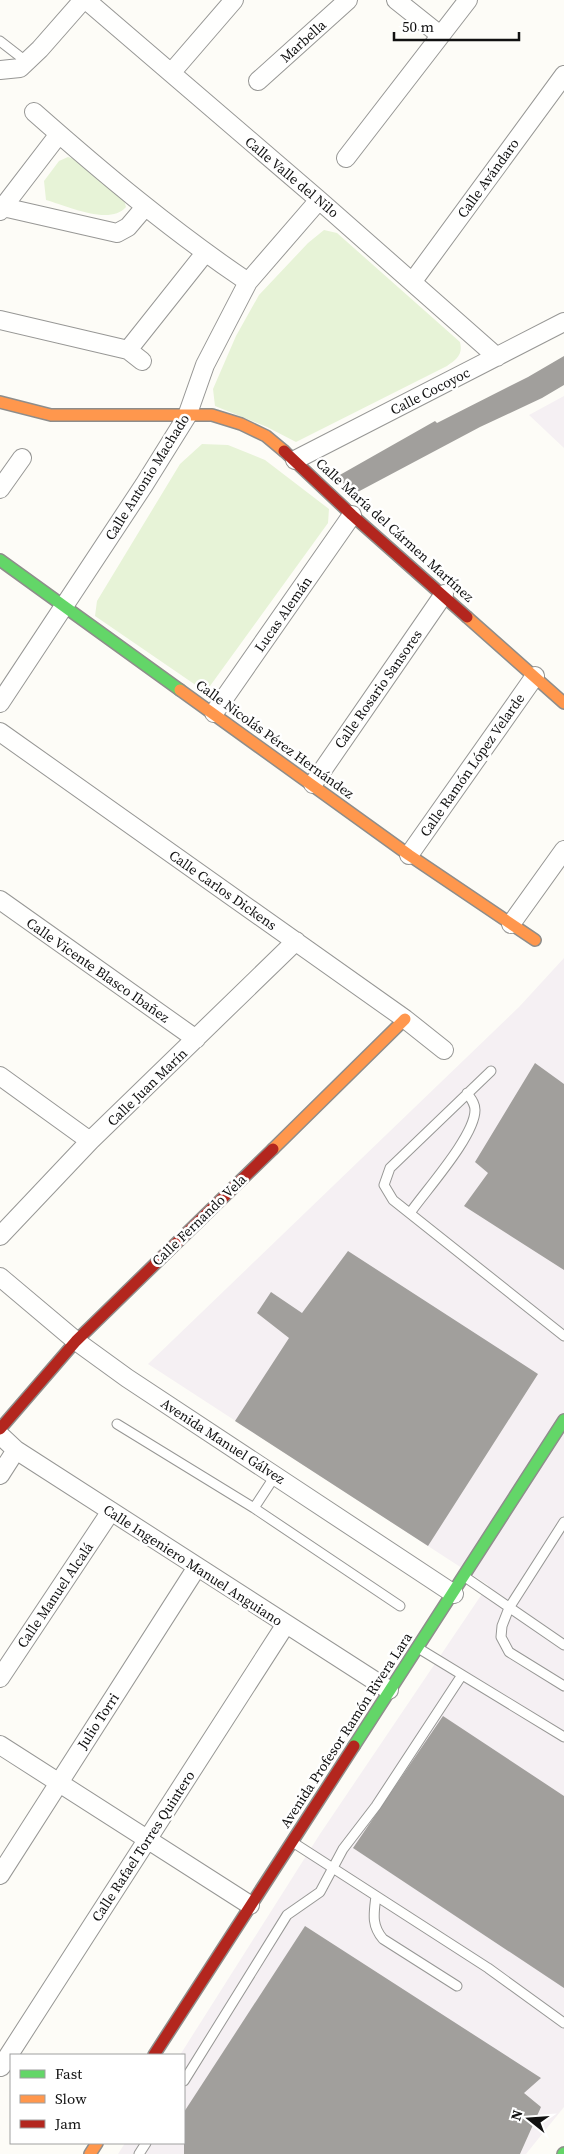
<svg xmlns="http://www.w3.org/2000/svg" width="564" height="2154" font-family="'Source Serif 4',serif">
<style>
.industrial{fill:#f5f0f3}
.green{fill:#e7f3d7}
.building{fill:#a19f9c}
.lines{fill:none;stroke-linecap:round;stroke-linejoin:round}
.lane-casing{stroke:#979795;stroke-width:11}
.street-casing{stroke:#979795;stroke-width:20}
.fast-casing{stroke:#8e8d8b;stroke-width:14}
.slow-casing{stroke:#8e8d8b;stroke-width:14}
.jam-casing{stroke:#8e8d8b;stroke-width:14}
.lane{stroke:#fffffe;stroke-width:9}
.street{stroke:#fffffe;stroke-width:18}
.fast{stroke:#63d668;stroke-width:11}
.slow{stroke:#ff974d;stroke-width:11}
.jam{stroke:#b3261e;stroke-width:11}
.labels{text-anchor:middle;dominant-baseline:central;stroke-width:5;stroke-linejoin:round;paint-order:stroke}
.street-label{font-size:14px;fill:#111;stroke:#fff}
</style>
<rect width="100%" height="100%" fill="#fdfcf7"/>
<!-- industrial -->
<path class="industrial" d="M564,396V448L529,415Z
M564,958V2107L526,2154H118L125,2143H184V2055H180L320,1834L488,1585L148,1364L519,1007Z"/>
<!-- green -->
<path class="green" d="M68,157L77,160L124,200L126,207C110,226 67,206 46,200L44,181L59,161Z
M324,230L337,233L460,342C463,355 457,359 447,366L296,442L267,427L215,406L213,389L236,336L259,295L308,243Z
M202,444L228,445L265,460L329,509L328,523L210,686L200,688L95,616L97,601L180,464Z"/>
<!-- building -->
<path class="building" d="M564,356V385L542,398L480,427L352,495L338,476L435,421L437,423L528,377Z
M535,1063L564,1084V1270L464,1206L488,1173L475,1162Z
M348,1251L538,1374L428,1546L235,1421L289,1338L257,1313L271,1292L302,1313Z
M443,1716L564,1796V1988L353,1848Z
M305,1926L541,2078L524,2093L541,2107L520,2154H184V2112Z"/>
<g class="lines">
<!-- lane casing -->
<g class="lane-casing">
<path id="lane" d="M0,41L27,62
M491,1071L390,1168L384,1185L393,1200L564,1336
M410,1213C426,1190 475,1136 475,1110C475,1103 471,1099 467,1093
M117,1424L254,1508L400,1606
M254,1508L275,1476
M564,1522L509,1608L502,1626L501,1637L509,1652L564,1686
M465,1577L564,1645
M418,1648L564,1737
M294,1843L488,1968L564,2023
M376,1896C374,1913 371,1925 383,1939L457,1986
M184,2081L287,1915L320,1892L343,1849L376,1806L462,1675
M139,2154L146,2143"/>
</g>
<!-- street casing -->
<g class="street-casing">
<path id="street" d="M86,0L319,200L497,357
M396,0L440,35
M0,70L20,68L40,49L83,0
M171,73L234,0
M258,81L348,0
M34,112C102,172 172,231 248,282
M346,158L468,0
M3,207L117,233L128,227L145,207
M0,211L59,134
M413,281L564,75
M0,320L128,350L205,253
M128,350L142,361
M295,460L564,322
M0,489L22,458
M0,703L144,485L187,416L205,365L248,282L319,200
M214,713L352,515
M0,732L405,1019L444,1050
M313,784L444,594
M409,855L535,676
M0,900L196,1039
M511,924L564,850
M0,1076L90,1141
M0,1236L90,1141L296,941
M0,1277L76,1341L127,1378L454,1594
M0,1435L16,1450L389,1690
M0,1475L16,1450
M0,1678L111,1511
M0,1745L250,1905
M0,1875L197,1567
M1,2067L286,1624"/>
</g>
<!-- fast casing -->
<g class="fast-casing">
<path id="fast" d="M0,560L180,690
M354,1746L564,1420
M563,2154L564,2153"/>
</g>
<!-- slow casing -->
<g class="slow-casing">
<path id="slow" d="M0,402L51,415H212L241,424L266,436L284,451
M467,617L564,703
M180,690L409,855L535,940
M273,1149L405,1019
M90,2154L97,2143"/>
</g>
<!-- jam casing -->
<g class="jam-casing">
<path id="jam" d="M284,451L352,515L467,617
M0,1429L76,1341L273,1149
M154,2055L354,1746"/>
</g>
<!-- lane -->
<use href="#lane" class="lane"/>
<!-- street -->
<use href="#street" class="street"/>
<!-- fast -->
<use href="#fast" class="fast"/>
<!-- slow -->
<use href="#slow" class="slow"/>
<!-- jam -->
<use href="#jam" class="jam"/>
</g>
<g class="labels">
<!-- street labels -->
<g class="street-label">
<text transform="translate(303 41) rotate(-42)">Marbella</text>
<text transform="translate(292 177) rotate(40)">Calle Valle del Nilo</text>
<text transform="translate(488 178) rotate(-54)">Calle Avándaro</text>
<text transform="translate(430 391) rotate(-27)">Calle Cocoyoc</text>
<text transform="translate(147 477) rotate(-58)">Calle Antonio Machado</text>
<text transform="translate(395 530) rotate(42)">Calle María del Cármen Martínez</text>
<text transform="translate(283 614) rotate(-55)">Lucas Alemán</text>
<text transform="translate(378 689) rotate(-55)">Calle Rosario Sansores</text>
<text transform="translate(275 739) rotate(36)">Calle Nicolás Pérez Hernández</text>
<text transform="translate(472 765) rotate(-55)">Calle Ramón López Velarde</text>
<text transform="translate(223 890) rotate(35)">Calle Carlos Dickens</text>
<text transform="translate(98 970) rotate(35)">Calle Vicente Blasco Ibañez</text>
<text transform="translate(147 1087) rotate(-44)">Calle Juan Marín</text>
<text transform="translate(199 1220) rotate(-44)">Calle Fernando Vela</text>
<text transform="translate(223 1441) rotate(33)">Avenida Manuel Gálvez</text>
<text transform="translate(193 1565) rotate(33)">Calle Ingeniero Manuel Anguiano</text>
<text transform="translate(55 1595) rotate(-56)">Calle Manuel Alcalá</text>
<text transform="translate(98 1721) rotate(-57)">Julio Torri</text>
<text transform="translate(346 1730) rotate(-57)">Avenida Profesor Ramón Rivera Lara</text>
<text transform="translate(143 1846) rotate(-57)">Calle Rafael Torres Quintero</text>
</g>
</g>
<!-- legend -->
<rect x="10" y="2054" width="175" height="90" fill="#ffffff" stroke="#a0a0a0"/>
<rect x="20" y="2070" width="25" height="8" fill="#63d668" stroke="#a0a0a0"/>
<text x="55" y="2079" font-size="15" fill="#111111">Fast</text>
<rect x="20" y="2095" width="25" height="8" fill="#ff974d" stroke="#a0a0a0"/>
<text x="55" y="2104" font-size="15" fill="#111111">Slow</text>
<rect x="20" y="2120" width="25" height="8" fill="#b3261e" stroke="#a0a0a0"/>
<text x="55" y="2129" font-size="15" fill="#111111">Jam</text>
<!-- north arrow -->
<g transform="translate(529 2119) rotate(287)" stroke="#ffffff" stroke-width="4" paint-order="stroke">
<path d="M0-4L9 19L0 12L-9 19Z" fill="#111111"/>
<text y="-8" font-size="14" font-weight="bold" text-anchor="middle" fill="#111111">N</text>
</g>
<!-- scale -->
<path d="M394 32v8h125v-8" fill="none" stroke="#111111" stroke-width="2.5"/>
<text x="402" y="32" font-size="15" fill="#111111" stroke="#ffffff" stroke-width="4" paint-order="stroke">50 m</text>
</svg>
